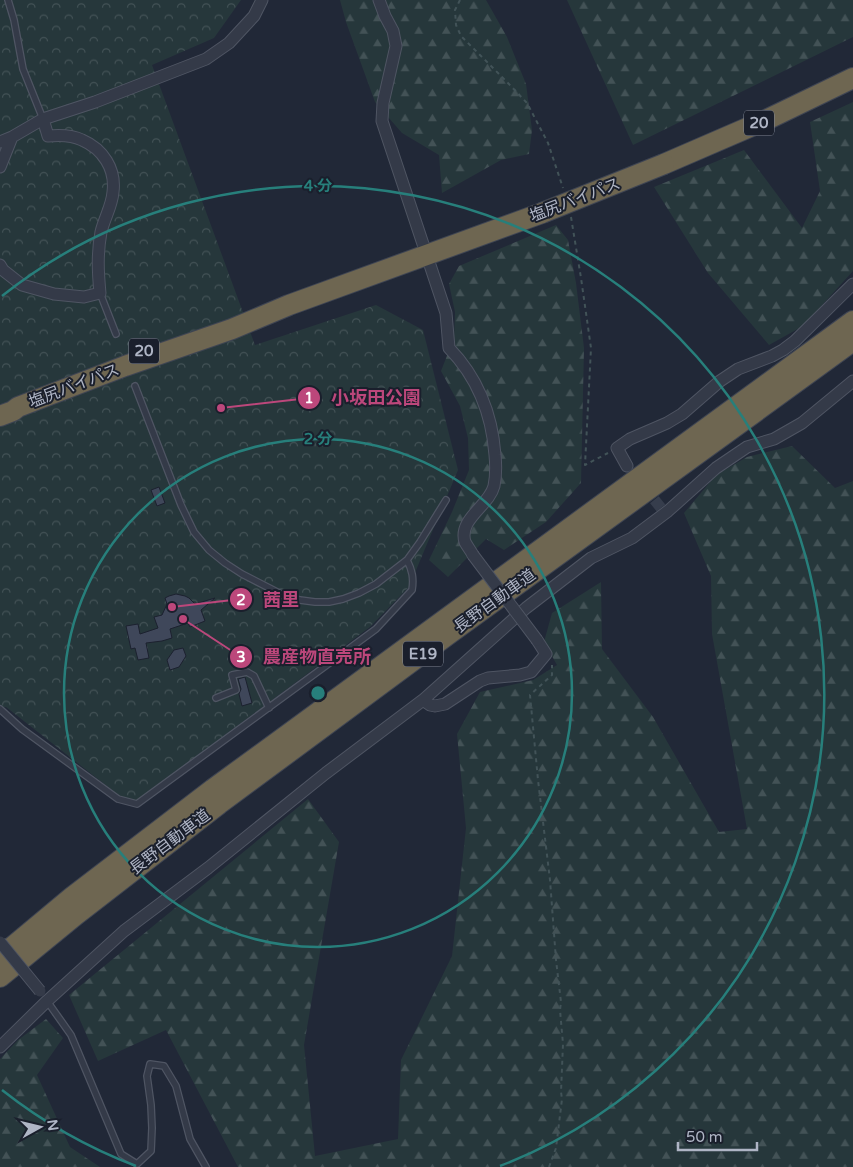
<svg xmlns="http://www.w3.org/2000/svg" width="853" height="1167" font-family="'Varela Round','Noto Sans JP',sans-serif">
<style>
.forest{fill:url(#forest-firs)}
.park{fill:url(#park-crowns)}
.building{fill:#3f475a;stroke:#1c212f}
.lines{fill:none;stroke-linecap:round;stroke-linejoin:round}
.street-tunnel{stroke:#363d4c;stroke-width:11;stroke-dasharray:11 5.5;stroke-linecap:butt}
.lane-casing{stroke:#4f5563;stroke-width:8}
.street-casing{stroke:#4f5563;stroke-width:13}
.highway-casing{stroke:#3f4553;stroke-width:22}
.path{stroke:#425358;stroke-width:2;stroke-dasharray:4 4;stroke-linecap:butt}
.lane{stroke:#343a48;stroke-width:5.5}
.street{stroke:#343a48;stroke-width:11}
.highway{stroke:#6e6651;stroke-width:20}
.street-bridge-casing{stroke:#4f5563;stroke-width:13;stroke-linecap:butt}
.highway-bridge-casing{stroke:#3f4553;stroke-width:22;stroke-linecap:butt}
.street-bridge{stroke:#343a48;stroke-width:11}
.highway-bridge{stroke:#6e6651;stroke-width:20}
.ring{fill:none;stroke:#277f7b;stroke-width:2.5}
.labels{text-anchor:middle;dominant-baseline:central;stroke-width:4;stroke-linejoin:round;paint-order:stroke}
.shield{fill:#1a1f2c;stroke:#828897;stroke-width:1}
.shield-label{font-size:15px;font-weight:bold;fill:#afb5c5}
.street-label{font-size:16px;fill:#afb5c5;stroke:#1a1f2c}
.centre{fill:#277f7b;stroke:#1a1f2c;stroke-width:2.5}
.ring-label{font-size:15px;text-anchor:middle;font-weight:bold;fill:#277f7b;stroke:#1a1f2c;stroke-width:4;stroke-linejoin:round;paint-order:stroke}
.leader{fill:none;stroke:#bc477b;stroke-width:2}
.callout-dot{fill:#bc477b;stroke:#1a1f2c;stroke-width:2}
.mark-label{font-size:15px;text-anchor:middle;font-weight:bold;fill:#fff}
.callout-label{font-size:18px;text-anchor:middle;font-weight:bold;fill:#bc477b;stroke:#1a1f2c;stroke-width:4;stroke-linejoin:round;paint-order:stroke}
</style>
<defs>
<pattern id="forest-firs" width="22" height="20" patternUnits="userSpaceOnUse" patternTransform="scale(1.25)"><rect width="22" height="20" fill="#26373b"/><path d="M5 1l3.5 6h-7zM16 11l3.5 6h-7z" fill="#435256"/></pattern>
<pattern id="park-crowns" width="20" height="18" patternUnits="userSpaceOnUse" patternTransform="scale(1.25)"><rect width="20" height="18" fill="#26373b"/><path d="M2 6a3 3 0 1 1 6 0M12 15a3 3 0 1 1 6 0" fill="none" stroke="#435256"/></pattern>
</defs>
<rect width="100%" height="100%" fill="#212837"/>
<!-- forest -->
<path class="forest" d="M340,0H486L507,37L526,84L532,130L529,154L501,160L442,193L439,155L402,133L375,102L346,22Z
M567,0H853V37L633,145Z
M853,102V271L803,326L769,345L708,273L654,187L744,150L802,228L820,191L810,122Z
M556,225L568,240L576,283L584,348L581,483L546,522L504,550L486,539L448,577L429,560L452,512L469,470L468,438L460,406L441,371L454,338L455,312L449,284L459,266Z
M792,446L835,488L853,481V1167H238L166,1030L98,1061L69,995L308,799L339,842L304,1045L315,1156L398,1139L401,1060L452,956L466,828L457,734L480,692L533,680L557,665L544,642L552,613L601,582L602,649L653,717L719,832L747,829L712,634L711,576L684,513L716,475L747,457Z
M46,1019L63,1038L37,1075L70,1147L100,1167H0V1059L18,1040Z"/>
<!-- park -->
<path class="park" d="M0,0H241L214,38L152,65L255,345L376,305L423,330L458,470L409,587L370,627L131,805L6,707L0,708Z"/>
<!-- building -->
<path class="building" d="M159,487L165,503L157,506L151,490Z
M176,594L185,596L189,598L195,604L215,598L201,610L205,621L190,627L188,623L170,629L172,638L162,641L146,643L149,658L138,660L135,648L131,649L126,626L138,624L140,634L158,628L154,617L162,615L167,604L165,598L169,596Z
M183,648L186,656L179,667L170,670L167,660L174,650Z
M245,677L252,703L242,706L239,694L241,689L238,679Z"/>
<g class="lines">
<!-- street-tunnel -->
<path class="street-tunnel" d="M644,487L661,508"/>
<!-- lane casing -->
<g class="lane-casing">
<path id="lane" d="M8,0L14,20L23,69L43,119
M100,293L116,334
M135,386L181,505L194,532L209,550L225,563L242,574L283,595L300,600L315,602H329L343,599L359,593L376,584L407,560L420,542L446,500
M216,698L236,690L232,675L247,672L254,676L269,708
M0,709L22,729L118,799L137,804L376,629L412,590C414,578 412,570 407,560
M47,1001L71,1035L121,1154L137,1164L151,1151L152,1128L151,1105L147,1076L150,1064L164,1066L176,1086L190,1139L206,1167"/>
</g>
<!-- street casing -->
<g class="street-casing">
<path id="street" d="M379,0L385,16L393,31L396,46L383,103L382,121L446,313L449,348C478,378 492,414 495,455C496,465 496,476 494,486C489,506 458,519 465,542C467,546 471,551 473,555
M0,142L12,137L43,119L95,102L206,59L229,43L254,16L262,0
M0,167L12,137
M0,265L3,270L22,285L54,294L84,297L100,293C98,272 97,254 101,232C104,219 112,206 113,192C116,169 103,149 82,140C72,135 59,135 48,136L43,119
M627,466L617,448L630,439L667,423L682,414L720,381L738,369L772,356L783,350L795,341L853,284
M423,700L430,705L435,706L445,704L480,681L488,678L520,675L531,672L546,654L537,640
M0,1047L47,1001L124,931L208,868L326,773L423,700L526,608L591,558L632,538L668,511L716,468L747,447L774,439L802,423L853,381"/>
</g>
<!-- highway casing -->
<g class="highway-casing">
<path id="highway" d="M664,164L768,119L853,78
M0,416L13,411L18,407L125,366L232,329L289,305L542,213
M0,957L72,897L213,789L853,321
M0,977L77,914L219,804L449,634L853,341"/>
</g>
<!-- path -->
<path class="path" d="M460,0L455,10L456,25L461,36L507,82L527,103L548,143L563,188
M571,217L581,278L591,348L585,465L608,453
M549,1167L556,1148L562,1099L561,1092L563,1044L560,1010L561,1002L556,960L550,880L538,780L530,695L552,675V665"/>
<!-- lane -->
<use href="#lane" class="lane"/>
<!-- street -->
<use href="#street" class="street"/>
<!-- highway -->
<use href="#highway" class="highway"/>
<!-- street-bridge casing -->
<g class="street-bridge-casing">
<path id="street-bridge" d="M473,555L537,640
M0,942L40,991"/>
</g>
<!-- highway-bridge casing -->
<g class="highway-bridge-casing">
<path id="highway-bridge" d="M542,213L664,164"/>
</g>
<!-- street-bridge -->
<use href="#street-bridge" class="street-bridge"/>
<!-- highway-bridge -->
<use href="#highway-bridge" class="highway-bridge"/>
</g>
<!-- distance rings -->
<g class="ring">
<circle cx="318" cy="693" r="254"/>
<path d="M136 1166A507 507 0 0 1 2 1090M2 296A507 507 0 1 1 500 1166"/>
</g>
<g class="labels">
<!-- shield labels -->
<g class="shield">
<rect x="744" y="110.5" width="30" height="25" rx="4"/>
<rect x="129" y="338.5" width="30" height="25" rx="4"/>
<rect x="403" y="641.5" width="40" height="25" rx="4"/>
</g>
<g class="shield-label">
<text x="759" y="123">20</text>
<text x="144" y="351">20</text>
<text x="423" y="654">E19</text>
</g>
<!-- street labels -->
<g class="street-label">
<text transform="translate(575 200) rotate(-21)">塩尻バイパス</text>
<text transform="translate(74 386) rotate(-21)">塩尻バイパス</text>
<text transform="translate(495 601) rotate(-36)">長野自動車道</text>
<text transform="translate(170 842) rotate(-37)">長野自動車道</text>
</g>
</g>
<circle cx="318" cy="693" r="8" class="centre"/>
<g class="ring-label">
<text x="318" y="191">4 分</text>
<text x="318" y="444">2 分</text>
</g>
<!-- callouts -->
<path class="leader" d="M221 408L309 398M172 607L241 599M183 619L241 657"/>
<g class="callout-dot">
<circle cx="221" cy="408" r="5"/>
<circle cx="172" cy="607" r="5"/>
<circle cx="183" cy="619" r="5"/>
<circle cx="309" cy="398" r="12"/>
<circle cx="241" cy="599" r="12"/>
<circle cx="241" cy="657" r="12"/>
</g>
<g class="mark-label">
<text x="309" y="403">1</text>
<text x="241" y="605">2</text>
<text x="241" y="662">3</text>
</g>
<g class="callout-label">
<text x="376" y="404">小坂田公園</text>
<text x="281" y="606">茜里</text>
<text x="317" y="663">農産物直売所</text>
</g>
<!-- north arrow -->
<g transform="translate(40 1127) rotate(82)" stroke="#1a1f2c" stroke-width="4" paint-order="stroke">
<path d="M0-4L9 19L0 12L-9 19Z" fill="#afb5c5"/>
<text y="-8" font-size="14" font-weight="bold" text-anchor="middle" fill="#afb5c5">N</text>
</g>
<!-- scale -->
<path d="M678 1142v8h79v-8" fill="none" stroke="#afb5c5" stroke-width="2.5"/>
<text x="686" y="1142" font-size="15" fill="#afb5c5" stroke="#1a1f2c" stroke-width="4" paint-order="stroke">50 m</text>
</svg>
